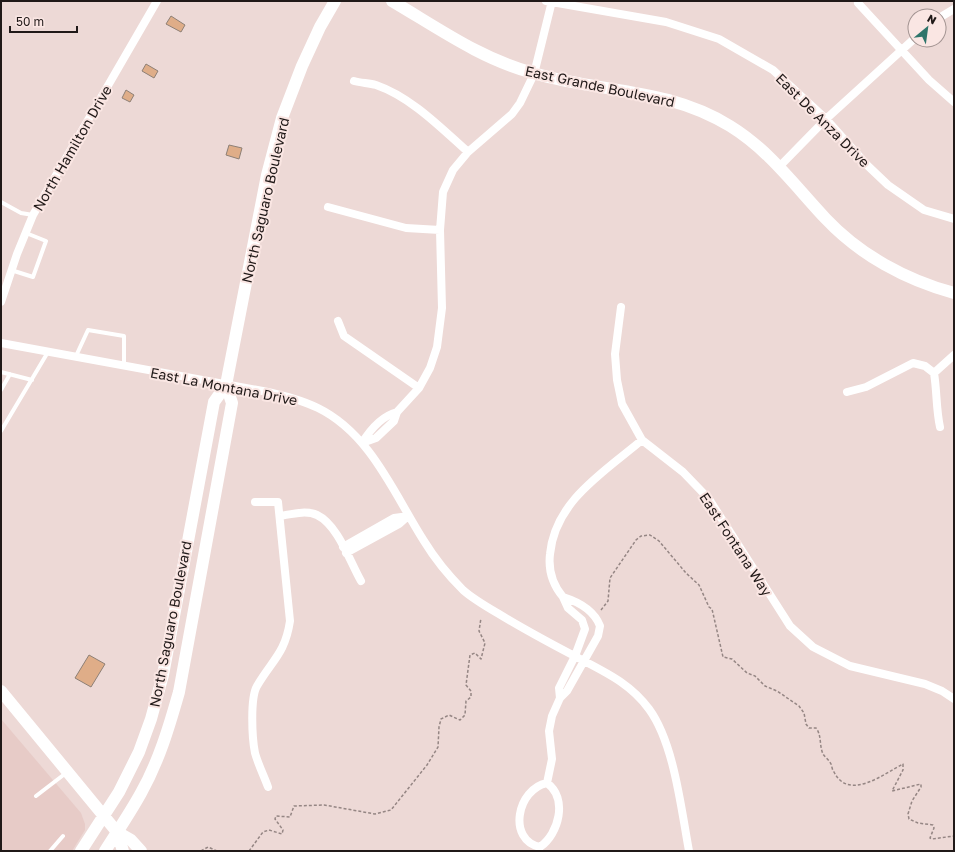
<svg xmlns="http://www.w3.org/2000/svg" width="955" height="852" font-family="'Golos Text',sans-serif">
<style>
.built{fill:#e7cbc7}
.building{fill:#dfad88;stroke:#8e8076}
.lines{fill:none;stroke-linecap:round;stroke-linejoin:round}
.path{stroke:#958684;stroke-width:1.5;stroke-dasharray:3 2;stroke-linecap:butt}
.lane{stroke:#fff;stroke-width:4}
.street{stroke:#fff;stroke-width:8}
.secondary{stroke:#fff;stroke-width:12}
.labels{text-anchor:middle;dominant-baseline:central;stroke-width:4;stroke-linejoin:round;paint-order:stroke}
.street-label{font-size:14px;fill:#201918;stroke:#fae6e3}
</style>
<rect width="100%" height="100%" fill="#edd9d6"/>
<!-- built -->
<path class="built" d="M1,719L81,813L85,824V830L72,851H1Z"/>
<!-- building -->
<path class="building" d="M171,16L185,25L181,32L166,24Z
M146,64L158,71L154,78L142,71Z
M126,90L134,95L130,102L122,98Z
M229,145L242,148L239,159L226,155Z
M89,655L105,664L91,687L75,678Z"/>
<g class="lines">
<!-- path -->
<path class="path" d="M601,610L608,601L610,578L636,540L641,536L650,535L659,541L686,573L699,585L709,607L712,609L723,657L732,659L747,673L755,676L765,686L777,691L799,706L804,713L806,724L809,728H816C822,736 819,745 823,754C825,757 829,760 831,764C832,766 832,770 834,772C849,802 885,773 903,764V770L892,791L921,784V787L912,801L908,814L909,819L918,823L933,825L934,828L930,838L932,839L954,836
M201,851L208,847L217,851
M249,851L263,832L269,830L282,834L283,830L275,819L276,816L290,817L294,806L324,805L375,814L391,810L427,765L438,747L439,727L441,719L449,715L460,720L465,715L466,701L471,697V691L466,685L470,655L475,653L481,659L485,643L479,631L481,618"/>
<!-- lane -->
<path class="lane" d="M1,202L21,213L33,215
M11,270L33,277L46,241L26,233
M76,356L88,330L124,336V366
M1,372L32,380
M1,390L10,374
M1,431L48,352
M36,796L66,773
M50,851L63,836"/>
<!-- street -->
<path class="street" d="M546,1L666,22L719,39L773,70L826,119L868,166L888,185L924,210L954,219
M858,3L929,80L954,102
M939,18L954,9
M354,81C361,83 369,83 376,85C411,97 441,128 468,152
M779,167L826,119L915,38
M328,207L406,228L440,230
M1,302L17,254L33,215L157,1
M621,307L615,354L617,380L622,404L642,440L683,472L709,499L790,626L813,647L850,666L925,684L942,691L954,699
M338,321L344,336L419,388
M1,343L268,392C285,396 302,400 318,408C371,434 394,494 424,541C435,559 448,575 463,590C473,599 487,607 499,614C527,631 557,647 586,662C611,675 632,686 649,709C674,743 681,808 689,851
M934,373L954,355
M847,392L866,387L913,363L925,366L934,373C937,391 936,409 940,427
M362,443L376,438L394,421L397,412L419,388L430,368L437,347L442,308L440,230L443,192L453,170L468,152L512,114L520,103L534,74L552,1
M362,443C370,430 382,416 397,412
M255,502H278L290,621C285,654 272,660 257,686C250,698 252,738 255,753C258,764 264,776 268,787
M280,516C292,514 306,510 317,515C338,525 350,562 361,581
M343,547L394,518L409,516
M346,553L399,524L408,516
M563,597C552,584 548,571 550,554C555,501 604,472 642,440
M547,783L552,759L549,731L552,716L560,698L567,691L598,636L600,626C594,610 579,602 563,597L568,608L582,620L585,629L575,656L559,688L560,698
M540,847C507,840 517,789 547,783
M540,847C559,834 568,798 547,783"/>
<!-- secondary -->
<path class="secondary" d="M392,1C438,28 481,59 533,73C601,93 667,87 730,126C769,150 795,186 826,219C860,255 906,280 954,293
M1,691L117,832L131,840L141,851
M117,832L123,851
M81,851L119,792L139,752L151,719L163,675L214,402L226,385L267,175L282,118L302,66L320,27L335,1
M105,851C117,832 130,813 141,793C159,761 169,727 179,692L232,403L226,385"/>
</g>
<g class="labels">
<!-- street labels -->
<g class="street-label">
<text transform="translate(600 86) rotate(12)">East Grande Boulevard</text>
<text transform="translate(823 120) rotate(45)">East De Anza Drive</text>
<text transform="translate(72 148) rotate(-60)">North Hamilton Drive</text>
<text transform="translate(265 200) rotate(-77)">North Saguaro Boulevard</text>
<text transform="translate(224 386) rotate(11)">East La Montana Drive</text>
<text transform="translate(736 544) rotate(57)">East Fontana Way</text>
<text transform="translate(170 624) rotate(-79)">North Saguaro Boulevard</text>
</g>
</g>
<!-- border -->
<rect width="955" height="852" fill="none" stroke="#201918" stroke-width="4"/>
<!-- north arrow -->
<g transform="translate(927 28) rotate(29)"><circle r="19" fill="#fae6e3" stroke="#a39492"/>
<path d="M0-3L7 15L0 10L-7 15Z" fill="#2f756b"/>
<text y="-6" font-size="11" font-weight="bold" text-anchor="middle" fill="#201918">N</text>
</g>
<!-- scale -->
<path d="M10 26v6h67v-6" fill="none" stroke="#201918" stroke-width="2"/>
<text x="16" y="26" font-size="12" fill="#201918" stroke="#fae6e3" stroke-width="3" paint-order="stroke">50 m</text>
</svg>
